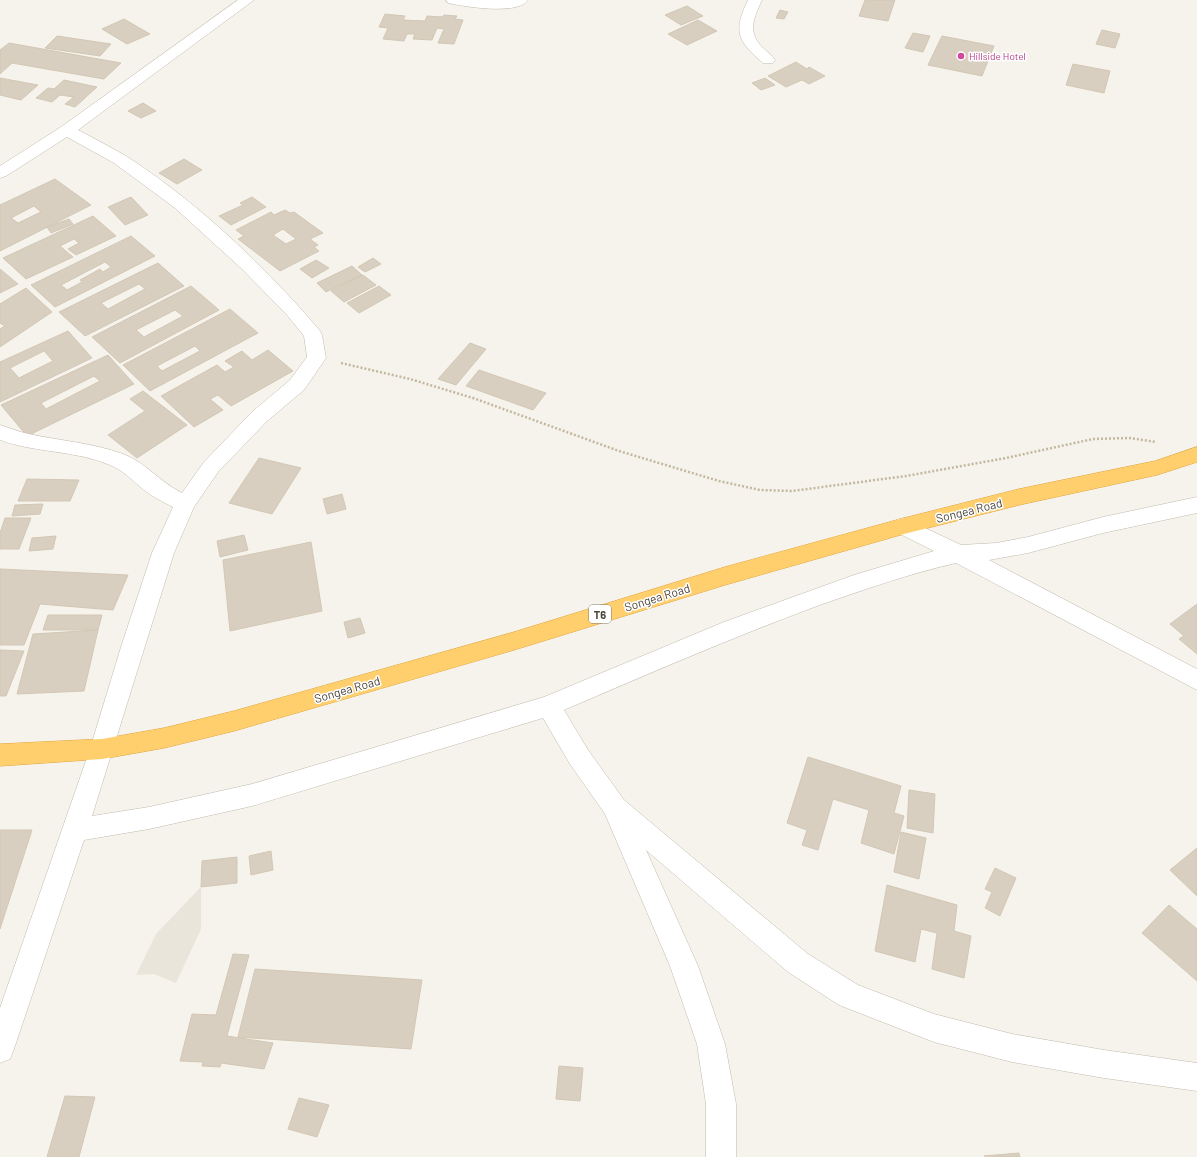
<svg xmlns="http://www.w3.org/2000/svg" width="1197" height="1157" font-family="Barlow,sans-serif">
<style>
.residential{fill:#eae5da}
.building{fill:#d8cfc1;stroke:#d3c7b4;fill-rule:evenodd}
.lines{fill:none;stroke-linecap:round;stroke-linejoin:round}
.minor-casing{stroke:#c2bbae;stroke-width:1}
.highway-casing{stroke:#e0a43c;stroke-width:1}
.path{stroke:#c4b79f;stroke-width:2.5;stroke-dasharray:2 2;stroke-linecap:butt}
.minor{fill:#fff;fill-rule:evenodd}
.highway{fill:#ffcf6e;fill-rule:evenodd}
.hotel-dot{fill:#d1479c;stroke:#fff;stroke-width:1.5}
.labels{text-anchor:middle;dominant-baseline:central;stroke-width:3;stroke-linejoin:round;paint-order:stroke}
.far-hotel-label{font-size:10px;fill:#b23c85;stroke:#fff;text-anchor:start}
.shield{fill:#fff;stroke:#817c74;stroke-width:1}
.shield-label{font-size:11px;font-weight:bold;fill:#4b4439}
.street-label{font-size:12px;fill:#4b4439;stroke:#fff}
</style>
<rect width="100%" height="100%" fill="#f6f3ec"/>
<!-- residential -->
<path class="residential" d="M201,887V929L176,983L154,974L136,975L156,934Z"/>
<!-- building -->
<path class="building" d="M865,0H895L888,21L859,16Z
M687,6L703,16L681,25L665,15Z
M780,10L788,12L784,19L776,18Z
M385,14L405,16L403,20L425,21L427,16L442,17L444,15L457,16L455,19L463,20L454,44L438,43L444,29L437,28L432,40L413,39L415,34H407L404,41L383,39L388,28L379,27Z
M124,19L150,34L127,44L102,29Z
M698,20L717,31L687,45L668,34Z
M1102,30L1120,34L1115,48L1096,44Z
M913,33L930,36L923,52L905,48Z
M57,36L111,44L100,56L45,48Z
M942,36L994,46L982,76L928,65Z
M9,43L121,63L104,79L12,63L0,74V50Z
M796,62L807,69L809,67L825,76L809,84L802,80L786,87L768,76Z
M1073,64L1110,71L1104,93L1066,85Z
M0,78L38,85L21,100L0,95Z
M765,78L775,85L761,90L752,83Z
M64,80L97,87L75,107L65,104L74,97L60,95L52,102L36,98L48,88L54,89Z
M143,103L156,111L141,118L128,111Z
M184,159L202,170L177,184L159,173Z
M55,179L91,205L0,251V205ZM34,206L41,212L18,223L11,218Z
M131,197L148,215L125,225L108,207Z
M252,197L266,207L231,225L219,216L243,205L240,203Z
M285,210L290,213L294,212L323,233L310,239L318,245L314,247L319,251L280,271L238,239L244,236L236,230L271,212L274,215ZM283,229L296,239L286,244L273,235Z
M93,216L116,236L76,255L68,249L79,243L74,239L60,246L73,257L26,279L3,258Z
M69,219L73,224L51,233L47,227Z
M131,236L155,256L55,307L31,285ZM105,262L111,267L103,272L100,269L80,280L82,282L67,290L61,285Z
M373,258L381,264L365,272L358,267Z
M316,260L329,268L312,278L300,269Z
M158,263L184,286L85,336L59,312ZM139,284L145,289L108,309L101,303Z
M352,266L362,275L326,292L317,283Z
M0,269L18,284L0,293Z
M363,275L376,285L344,302L331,291Z
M191,286L219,310L120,363L92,337ZM175,310L183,316L144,337L136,330Z
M379,286L391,295L359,313L347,303Z
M26,288L52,312L0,347V329L5,326L0,323V304Z
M230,309L258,333L150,391L123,365ZM195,346L200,351L162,371L157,366Z
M68,331L92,358L0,402V362ZM44,351L53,361L19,378L10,368Z
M470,343L486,349L456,385L438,379Z
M268,350L293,371L231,406L218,395L210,399L223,410L194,427L161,396L217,365L225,372L234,367L225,361L242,351L252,360Z
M108,355L134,384L27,436L1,405ZM94,376L100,381L46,409L41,403Z
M479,370L546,393L533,410L466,386Z
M143,391L187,425L137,458L108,435L145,411L130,399Z
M259,458L301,468L272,514L229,503Z
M27,479L79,480L70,501H18Z
M342,494L346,509L327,514L323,499Z
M43,504L40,514L12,516L15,505Z
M5,518H31L19,549H0V533Z
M244,535L248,550L220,557L217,541Z
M56,536L53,549L29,551L32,538Z
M311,542L322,611L230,631L223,560Z
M0,569L128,575L113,610L40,604L24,645H0Z
M1197,604V654L1179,639L1184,636L1170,624Z
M48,615H102L98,630H43Z
M360,618L365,633L348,638L344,622Z
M98,630L84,691L17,694L33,634Z
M0,650L24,651L6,696H0Z
M808,757L901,786L894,813L904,816L894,854L861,843L869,810L833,799L818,850L802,845L807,830L787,823Z
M909,790L935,794L933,833L907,828Z
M0,830H32L0,929Z
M901,832L926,838L919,879L894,872Z
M1197,848V896L1170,870Z
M271,851L273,870L251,875L249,856Z
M237,857V883L201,887L202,861Z
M995,868L1016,878L1000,916L985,908L992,892L985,889Z
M887,885L957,905L954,931L971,936L964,978L932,969L937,933L921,929L915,962L875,951Z
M1169,905L1197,929V981L1142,933Z
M233,954L249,955L227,1036L273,1043L264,1069L221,1063L220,1067L202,1066L203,1062L180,1061L192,1014L216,1015Z
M255,969L422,980L411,1049L238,1037Z
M559,1066L583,1068L580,1101L556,1099Z
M65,1096L95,1097L79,1157H47Z
M299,1098L329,1105L317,1137L288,1129Z
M1019,1153L1020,1157L984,1156Z"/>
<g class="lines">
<!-- minor casing -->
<g class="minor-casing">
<path id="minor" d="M238,0H254L78,130C94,138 110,147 126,156C196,201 266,267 320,331L322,335L326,358L304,390L266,422L218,472L194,507L174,553L92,816L149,807L252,784L544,697L724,622L854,575L934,551L896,532L893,526L896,520L904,518L961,545L996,543L1028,537L1103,517L1197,497V513L1103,533L1028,553L989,560L1197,669V690L956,563C908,574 863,590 817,606C731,638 648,674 564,710L588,750L624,800L808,954L858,985L934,1014L1012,1034L1104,1050L1197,1063V1091L1104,1078L1012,1062L934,1042L839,1005L788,972L646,850L698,966L725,1044L736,1104V1157H706V1104L697,1044L670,966L605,814L570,764L543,718L252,806L149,829L84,840L14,1049L10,1059L0,1063V1008L90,749L121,647L152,553L173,507C163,502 153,497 144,490C133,481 123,470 110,465C75,450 35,453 0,440V425C10,428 19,432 29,434C61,441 93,443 123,454C145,462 160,482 182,493L204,462L252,412L290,380L307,357L304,336L287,315L242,269L175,208L114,163L67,137L6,176L0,178V166L61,127Z
M446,0H528C518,15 469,7 453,4L448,3Z
M748,0H762C754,17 747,32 762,47C766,51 772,55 775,60L773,63H763C737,41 733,31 748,0Z"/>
</g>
<!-- highway casing -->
<g class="highway-casing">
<path id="highway" d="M1197,447V462L1157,475L1019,505L904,534L725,585L514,650L234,731L164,748L102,759L0,766V744L102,739L164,728L234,711L514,632L725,567L904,518L1019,489L1155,461Z"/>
</g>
<!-- path -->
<path class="path" d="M341,363L410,379L473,398L619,451L719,481L760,490L792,491L906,476L1006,458L1093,439L1130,438L1156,442"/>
<!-- minor -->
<use href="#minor" class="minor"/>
<!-- highway -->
<use href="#highway" class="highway"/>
</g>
<!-- markers -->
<circle class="hotel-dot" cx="961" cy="56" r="4"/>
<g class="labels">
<!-- far-hotel labels -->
<g class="far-hotel-label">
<text x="969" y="56">Hillside Hotel</text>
</g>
<!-- shield labels -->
<rect class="shield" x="589" y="605" width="22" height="18" rx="3"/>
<g class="shield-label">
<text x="600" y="614">T6</text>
</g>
<!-- street labels -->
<g class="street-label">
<text transform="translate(969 510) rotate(-14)">Songea Road</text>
<text transform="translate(657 597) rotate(-17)">Songea Road</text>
<text transform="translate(347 689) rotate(-16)">Songea Road</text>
</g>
</g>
</svg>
